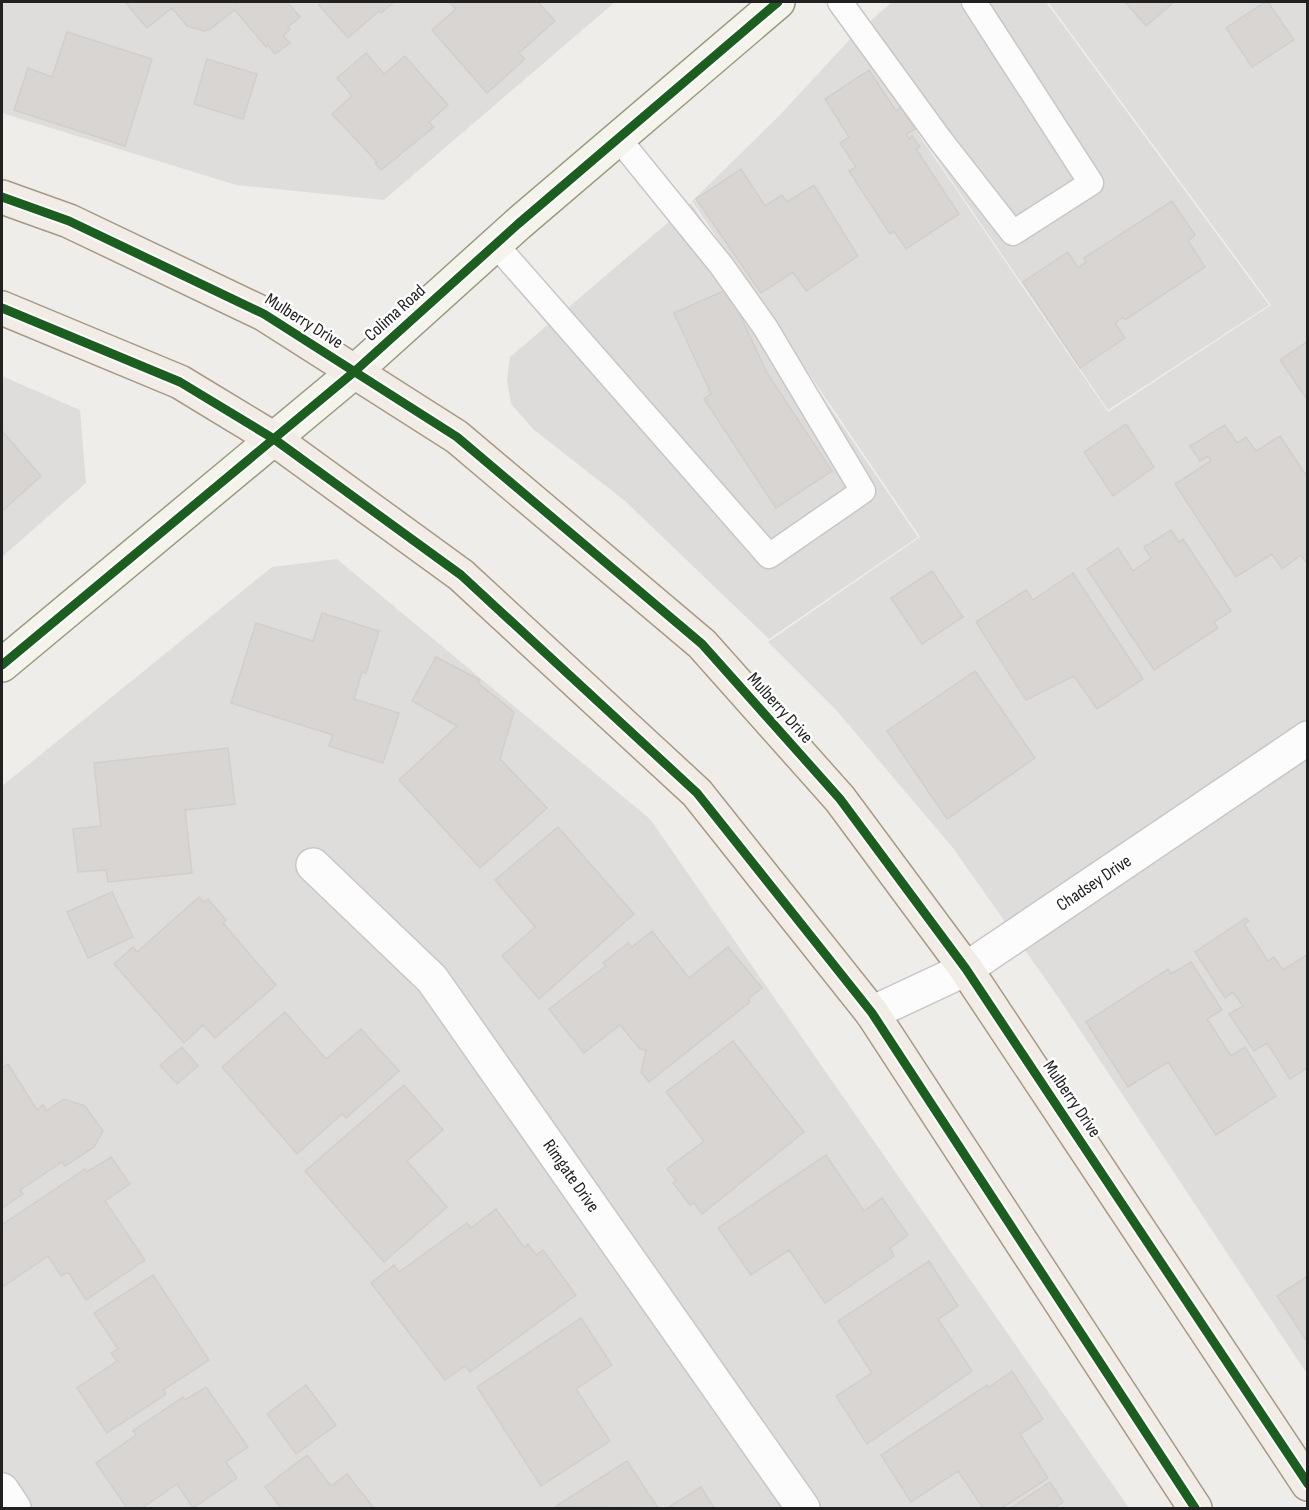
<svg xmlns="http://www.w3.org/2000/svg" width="1309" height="1510" font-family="'Sofia Sans Condensed',sans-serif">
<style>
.residential{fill:#dedddb}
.religious{fill:#dddcdb}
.building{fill:#d8d5d2;stroke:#d2cecb;stroke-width:1.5}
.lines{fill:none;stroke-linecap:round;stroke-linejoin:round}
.lane-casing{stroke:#c8c7c6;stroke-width:27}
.street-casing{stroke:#c8c7c6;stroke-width:36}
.secondary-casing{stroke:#9a9a80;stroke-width:36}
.primary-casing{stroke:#a69985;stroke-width:36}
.lane{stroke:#fdfcfc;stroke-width:24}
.street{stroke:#fdfcfc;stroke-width:33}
.secondary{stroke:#f4f4ec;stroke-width:33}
.primary{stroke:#f2ece6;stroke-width:33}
.cycleway-casing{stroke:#fff;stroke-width:13}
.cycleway{stroke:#1b5e20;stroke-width:9}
.labels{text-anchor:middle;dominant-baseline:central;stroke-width:5;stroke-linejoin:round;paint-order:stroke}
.street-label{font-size:18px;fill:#212121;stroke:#fff}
</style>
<rect width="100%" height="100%" fill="#efedea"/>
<!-- residential -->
<path class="residential" d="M2,2H615L384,200L236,185L2,113Z
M1048,2H1307V1374L1058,997L953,848L837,711L768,642L920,537L692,201L779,116L852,37L1108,412L1271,305Z
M2,376L80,410L86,483L2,557Z
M337,559L650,819L1129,1508H2V786L272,567Z"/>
<!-- religious -->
<path class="religious" d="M892,2H1046L1269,305L1108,410L853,36Z
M691,203L918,537L769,639L625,501L533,429L511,404L507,380L510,357Z"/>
<!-- building -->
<path class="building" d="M125,2H233L235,4L238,2H287L300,17L288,27L290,29L283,36L290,43L275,54L268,45L266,47L235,10L210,29L204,31L187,26L172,8L147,28Z
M322,2H394L381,13L379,11L348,38L319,5Z
M449,2H538L555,21L519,53L525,59L487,93L432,30L456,9Z
M1125,2H1174L1146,26Z
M1265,2H1268L1294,40L1252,67L1226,28Z
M67,32L152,59L125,146L14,110L28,68L52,77Z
M366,53L384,74L405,56L448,105L429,122L434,127L381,170L375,163L377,162L332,114L352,96L337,78Z
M207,59L257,74L243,119L194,104Z
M869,70L896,111L901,107L915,129L906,134L909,139L912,136L920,147L916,149L959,214L906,249L894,231L890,234L849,171L856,167L840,143L849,137L825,99Z
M741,169L765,206L782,195L787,202L814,185L858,256L806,291L793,272L761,293L696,199Z
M1172,201L1195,235L1188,241L1205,267L1125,320L1123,317L1115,323L1125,338L1080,368L1023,282L1068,252L1078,268L1086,262L1084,258Z
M728,289L767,373L832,471L776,508L704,399L711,394L674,313Z
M1308,341V401L1280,360Z
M1126,424L1154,467L1113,496L1084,452Z
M1225,425L1237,443L1246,437L1256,451L1280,436L1308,478V565L1301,555L1282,569L1272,554L1236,577L1175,484L1211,461L1208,456L1200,461L1190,446Z
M2,431L41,476L2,511Z
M1171,530L1179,542L1183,539L1231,611L1214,622L1218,628L1154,670L1087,569L1118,548L1133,571L1151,558L1144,547Z
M932,571L963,617L922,644L891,598Z
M1073,573L1143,679L1097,709L1074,676L1026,700L976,622L1026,590L1033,600Z
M322,613L379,631L366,673L362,672L354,699L399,713L383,763L329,746L333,735L231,703L256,623L313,641Z
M436,657L480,680L478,683L514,712L500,759L547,808L480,868L399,780L457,726L412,701Z
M975,671L1035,758L947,819L887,731Z
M228,748L235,804L185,810L192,873L108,882L106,870L78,872L73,829L101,826L94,763Z
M558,827L634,914L539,999L502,956L535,927L495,880Z
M112,892L133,937L88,958L67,912Z
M199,897L204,902L208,899L226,920L223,923L276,985L215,1038L203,1025L184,1043L114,964L133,947L137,952Z
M1246,918L1249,921L1244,924L1268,961L1274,957L1283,970L1308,954V1067L1290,1079L1267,1043L1254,1051L1229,1014L1243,1006L1233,992L1225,998L1195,952Z
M652,931L689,978L728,947L762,988L748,999L750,1002L649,1082L641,1072L646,1050L640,1049L620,1025L584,1053L549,1009L606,966L603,963L628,943L632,947Z
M1191,962L1222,1010L1207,1019L1231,1056L1245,1047L1276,1096L1216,1135L1168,1062L1128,1087L1086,1022L1168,969L1171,974Z
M285,1012L326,1059L361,1029L399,1071L346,1118L342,1114L297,1154L222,1067Z
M733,1041L804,1132L702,1214L694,1203L690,1205L673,1183L676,1180L667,1169L704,1141L666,1092Z
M182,1047L198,1066L177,1084L160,1065Z
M8,1064L37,1110L43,1105L46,1111L64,1099L85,1106L103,1131L94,1147L65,1166L62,1162L20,1190L23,1194L2,1208V1068Z
M404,1085L443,1130L407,1161L447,1207L384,1262L305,1171Z
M826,1155L864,1211L882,1198L908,1235L890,1248L894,1256L825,1303L789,1250L751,1275L718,1228Z
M111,1157L130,1184L105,1201L145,1260L86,1300L68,1272L61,1276L48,1256L4,1286L2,1282V1225L85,1169L87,1172Z
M496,1209L524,1247L528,1244L536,1255L543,1250L576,1295L470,1372L465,1366L445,1380L371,1283L394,1265L399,1272L467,1223L471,1228Z
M929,1261L958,1306L938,1319L972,1371L867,1444L836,1396L872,1373L838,1321Z
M153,1275L209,1360L163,1390L166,1394L107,1433L77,1388L117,1361L111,1353L118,1349L94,1313Z
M1308,1276V1343L1277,1296Z
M581,1318L612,1365L576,1389L610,1441L541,1486L477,1387Z
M1012,1371L1043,1419L1020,1434L1048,1478L1002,1508H983L958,1471L911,1502L881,1455L987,1385L988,1388Z
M306,1385L336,1425L296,1454L267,1414Z
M206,1387L248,1447L226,1462L237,1478L193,1508L177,1484L142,1508H127L96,1463L136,1435L133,1431L183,1397L185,1400Z
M307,1455L331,1486L347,1474L374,1508H281L265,1487Z
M627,1461L658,1508L556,1506Z
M1050,1482L1063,1502L1054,1508H1011Z
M701,1487L714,1508H667Z"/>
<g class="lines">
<!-- lane casing -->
<g class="lane-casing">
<path id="lane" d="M840,2L941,141L1013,233L1091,183L974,2
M496,245L769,556L863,491L765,327L721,265L618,138"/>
</g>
<!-- street casing -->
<g class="street-casing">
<path id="street" d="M313,865L432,979L803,1508
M872,1013L966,969L1308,738
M2,1490L14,1508"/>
</g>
<!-- secondary casing -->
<g class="secondary-casing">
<path id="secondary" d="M2,665L354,372L518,224L778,2"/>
</g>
<!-- primary casing -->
<g class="primary-casing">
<path id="primary" d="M2,197L69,221L264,314L457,437L702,644L840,799L966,969L1308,1484
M2,308L180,382L274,439L461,575L697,793L872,1013L1195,1508"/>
</g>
<!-- lane -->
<use href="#lane" class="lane"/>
<!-- street -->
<use href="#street" class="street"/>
<!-- secondary -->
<use href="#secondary" class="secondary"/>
<!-- primary -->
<use href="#primary" class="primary"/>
<!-- cycleway casing -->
<g class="cycleway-casing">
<path id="cycleway" d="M2,197L69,221L264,314L457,437L702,644L840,799L966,969L1308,1484
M2,308L180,382L274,439L461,575L697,793L872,1013L1195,1508
M2,665L354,372L518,224L778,2"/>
</g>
<!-- cycleway -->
<use href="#cycleway" class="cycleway"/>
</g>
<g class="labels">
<!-- street labels -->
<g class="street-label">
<text transform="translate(395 313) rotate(-42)">Colima Road</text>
<text transform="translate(304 321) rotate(32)">Mulberry Drive</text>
<text transform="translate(780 708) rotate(48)">Mulberry Drive</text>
<text transform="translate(1094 883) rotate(-34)">Chadsey Drive</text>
<text transform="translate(1072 1099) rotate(56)">Mulberry Drive</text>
<text transform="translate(571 1176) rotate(55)">Rimgate Drive</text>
</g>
</g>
<!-- border -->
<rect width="1309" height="1510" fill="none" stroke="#212121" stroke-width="6"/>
</svg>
